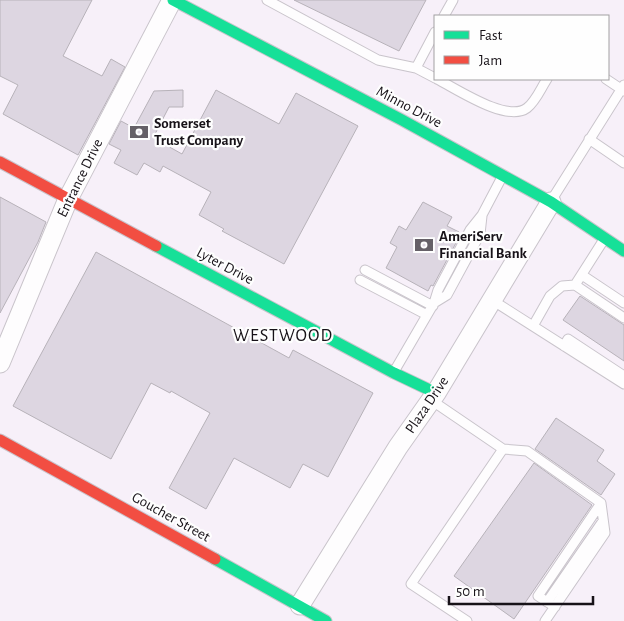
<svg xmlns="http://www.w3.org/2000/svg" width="624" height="621" font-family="'Alegreya Sans',sans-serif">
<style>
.building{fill:#ddd6e1;stroke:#b7b2b9}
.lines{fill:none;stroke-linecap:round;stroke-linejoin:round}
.lane-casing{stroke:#c9c4cb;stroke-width:11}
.street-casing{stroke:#c9c4cb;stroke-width:21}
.fast-casing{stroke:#c9c4cb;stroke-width:13}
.jam-casing{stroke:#c9c4cb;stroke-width:13}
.lane{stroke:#fefdfe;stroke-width:9}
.street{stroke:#fefdfe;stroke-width:19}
.fast{stroke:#16e098;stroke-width:11}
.jam{stroke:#f24e42;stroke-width:11}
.labels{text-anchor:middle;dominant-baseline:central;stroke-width:4.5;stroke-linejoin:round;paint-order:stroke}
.street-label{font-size:15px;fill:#171218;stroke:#fefefe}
.poi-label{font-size:15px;font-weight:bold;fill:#171218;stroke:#fefefe;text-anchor:start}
.quarter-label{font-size:18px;letter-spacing:1px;fill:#171218;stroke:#fefefe}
</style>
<rect width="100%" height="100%" fill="#f7f0f9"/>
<!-- building -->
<path class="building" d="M0,0H92L63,56L102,76L111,59L125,67L78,155L3,114L18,85L0,76Z
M294,0H426L399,51Z
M183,90V107H169L154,136L157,139V140L182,154L216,90L279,124L296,93L358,126L284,264L222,231L224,229L199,215L211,192L163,166L160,172L144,163L137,175L114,163L121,150L109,144L121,121L134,128L154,91Z
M0,197L46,222L38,242L0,313Z
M423,202L452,217L447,226L459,232L455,240L457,241L433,286L431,285L428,291L386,268L397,247L390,243L399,226L406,230Z
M96,252L289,358L293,350L373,393L328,477L303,464L290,488L234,458L206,509L169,488L210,413L171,391L170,393L151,383L111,459L13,406Z
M580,296L624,325V361L563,320Z
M556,418L604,450L597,461L615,474L601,495L535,449Z
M534,463L592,505L514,619L454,576Z"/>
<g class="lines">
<!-- lane casing -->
<g class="lane-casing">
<path id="lane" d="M267,0L378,60L416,68L435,78
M444,16L453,0
M416,68L435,32
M437,79C457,89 507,123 527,108C536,101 541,88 547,79
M606,79L624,91
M589,139L624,163
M551,201L624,85
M365,270L433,306
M582,275L624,303
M360,280L427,315
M575,285L603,241
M492,300L624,384
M434,303L447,295L480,234L482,216
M533,326L550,296L562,286L575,285L624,318
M564,346L568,339L624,376
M395,370L434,303L438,290L470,230L482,215L502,177
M431,400L503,449L411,584L467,621
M503,449L527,451L601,503L605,533L545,621
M547,602L603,521
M555,607L538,596L601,503"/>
</g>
<!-- street casing -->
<g class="street-casing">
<path id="street" d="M0,363L68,199L172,0
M300,605L398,447L436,393L551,202"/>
</g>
<!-- fast casing -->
<g class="fast-casing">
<path id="fast" d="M173,0L402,120L551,202L624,251
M156,246L394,373L436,393
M215,559L326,621"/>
</g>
<!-- jam casing -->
<g class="jam-casing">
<path id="jam" d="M0,162L156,246
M0,440L215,559"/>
</g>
<!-- lane -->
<use href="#lane" class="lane"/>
<!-- street -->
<use href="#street" class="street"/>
<!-- fast -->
<use href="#fast" class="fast"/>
<!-- jam -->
<use href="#jam" class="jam"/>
</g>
<!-- icons -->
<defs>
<g id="bank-bare" transform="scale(1.5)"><path d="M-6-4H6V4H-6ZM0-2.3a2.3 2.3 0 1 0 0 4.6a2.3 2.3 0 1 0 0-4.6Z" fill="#656067" stroke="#fefefe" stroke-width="2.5" paint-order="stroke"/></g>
</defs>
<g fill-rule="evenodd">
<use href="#bank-bare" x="139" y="132"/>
<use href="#bank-bare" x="424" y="245"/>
</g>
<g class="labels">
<!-- street labels -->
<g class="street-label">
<text transform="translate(409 107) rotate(28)">Minno Drive</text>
<text transform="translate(80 178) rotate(-64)">Entrance Drive</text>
<text transform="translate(225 266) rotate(28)">Lyter Drive</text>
<text transform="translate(427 405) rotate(-56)">Plaza Drive</text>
<text transform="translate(171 517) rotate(29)">Goucher Street</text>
</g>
<!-- poi labels -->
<g class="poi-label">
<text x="154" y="123">Somerset<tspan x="154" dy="17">Trust Company</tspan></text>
<text x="439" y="236">AmeriServ<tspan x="439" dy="17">Financial Bank</tspan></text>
</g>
<!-- quarter labels -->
<g class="quarter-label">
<text x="283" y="336">WESTWOOD</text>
</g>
</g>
<!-- legend -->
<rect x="434" y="15" width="175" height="65" fill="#fefefe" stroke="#a2a0a2"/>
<rect x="444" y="31" width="25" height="8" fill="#16e098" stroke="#a2a0a2"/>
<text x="479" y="40" font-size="15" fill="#171218">Fast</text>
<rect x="444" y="56" width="25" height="8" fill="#f24e42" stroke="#a2a0a2"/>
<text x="479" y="65" font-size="15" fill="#171218">Jam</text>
<!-- scale -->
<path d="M449 596v8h144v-8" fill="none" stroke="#171218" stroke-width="2.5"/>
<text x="456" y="596" font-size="15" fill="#171218" stroke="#fefefe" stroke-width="4" paint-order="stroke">50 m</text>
</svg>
